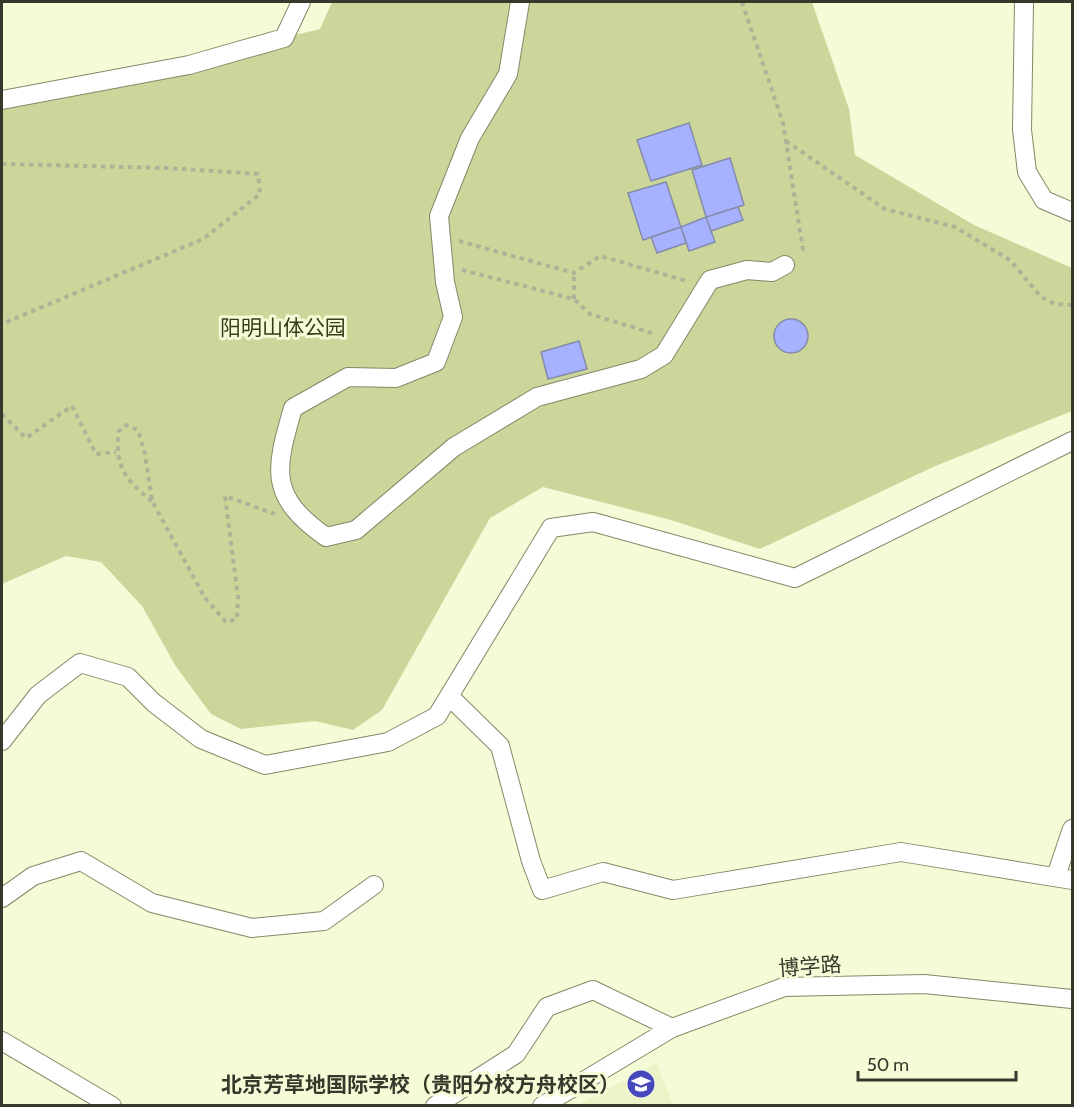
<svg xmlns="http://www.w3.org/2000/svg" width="1074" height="1107" font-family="Cabin,'Noto Sans SC',sans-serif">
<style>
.built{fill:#ebf3c7}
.green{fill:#ccd69a}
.building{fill:#a6b2ff;stroke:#858baa;stroke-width:1.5}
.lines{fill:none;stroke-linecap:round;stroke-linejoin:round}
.minor-casing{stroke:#838968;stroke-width:20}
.path{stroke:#adb397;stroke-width:4;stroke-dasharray:4.5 4.5;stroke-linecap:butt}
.minor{stroke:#fff;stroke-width:18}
.labels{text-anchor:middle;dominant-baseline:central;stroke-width:6;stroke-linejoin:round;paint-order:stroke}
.park-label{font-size:21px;fill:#383d18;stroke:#f4fbd7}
.street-label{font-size:21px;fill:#35382a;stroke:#f4fbd7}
.poi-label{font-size:21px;font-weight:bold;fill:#35382a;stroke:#f4fbd7;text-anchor:end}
</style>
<rect width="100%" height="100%" fill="#f4fbd7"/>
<!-- built -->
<path class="built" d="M656,1062L673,1105H579L656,1063Z"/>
<!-- green -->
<path class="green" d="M332,2H812L849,109L855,155L974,225L1072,268V411L933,467L760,549L671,520L543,487L490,518L382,710L353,730L315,721L241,729L211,714L175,665L142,606L101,562L66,556L2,584V106L320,29Z"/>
<!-- building -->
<path class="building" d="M689,123L702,165L651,181L637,140Z
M730,158L744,205L706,217L692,170Z
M666,182L681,227L643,240L628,193Z
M738,207L743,220L711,231L706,217Z
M706,217L715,242L689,251L681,227Z
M681,227L686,243L657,253L651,237Z
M774 336a17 17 0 1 1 34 0a17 17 0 1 1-34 0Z
M579,341L587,369L548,379L541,352Z"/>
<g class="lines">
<!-- minor casing -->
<g class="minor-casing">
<path id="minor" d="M520,2L508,74L470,138L439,216L445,282L453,317L436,362L396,378L348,377L293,408C275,470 268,496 326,537L356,530L454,447L537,397L641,369L664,355L710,280L747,270L772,272L785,265
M1024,2L1022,130L1027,172L1044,200L1072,212
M2,100L189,65L284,38L301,2
M449,696L500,746L531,861L542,890L603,872L673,890L901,852L1072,880
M2,741L38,695L80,663L128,677L154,703L201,739L265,765L388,742L437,716L551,528L593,522L795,578L1072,441
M1056,876L1072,829
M2,898L33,876L81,861L152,903L252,928L324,921L374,885
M2,1041L112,1106
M435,1106L516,1054L547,1007L593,990L672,1028
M542,1106L672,1028L784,987L924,984L1072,999"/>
</g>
<!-- path -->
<path class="path" d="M742,2L783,123L803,250L799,253
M786,141L885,209L955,227L1010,260L1041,297L1055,304L1072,305
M2,164L167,168L258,174L260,194L203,239L2,324
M459,241L574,273L600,256L687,281
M462,270L574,299L590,314L655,334
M574,299V273
M2,414L26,438L72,406L96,454L116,452
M152,501C125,480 114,465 119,431L126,425L138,430L145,454L152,501L205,598L226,622L237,619L238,597L225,496L275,514"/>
<!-- minor -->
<use href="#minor" class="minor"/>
</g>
<!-- icons -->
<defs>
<g id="school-disc" transform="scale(1.5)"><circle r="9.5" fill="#4848be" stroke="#f4fbd7"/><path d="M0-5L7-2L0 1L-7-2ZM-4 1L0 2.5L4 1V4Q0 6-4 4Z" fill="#fff"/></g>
</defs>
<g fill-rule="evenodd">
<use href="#school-disc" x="641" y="1084"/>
</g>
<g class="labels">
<!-- park labels -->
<g class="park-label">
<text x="283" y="327">阳明山体公园</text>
</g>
<!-- street labels -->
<g class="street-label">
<text transform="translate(810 966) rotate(-4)">博学路</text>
</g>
<!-- poi labels -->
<g class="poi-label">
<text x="620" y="1084">北京芳草地国际学校（贵阳分校方舟校区）</text>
</g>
</g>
<!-- border -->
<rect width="1074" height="1107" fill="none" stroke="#35382a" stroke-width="6"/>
<!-- scale -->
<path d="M858 1071v9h158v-9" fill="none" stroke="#35382a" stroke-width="3"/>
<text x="867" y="1071" font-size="18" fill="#35382a" stroke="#f4fbd7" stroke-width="4.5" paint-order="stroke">50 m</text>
</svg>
